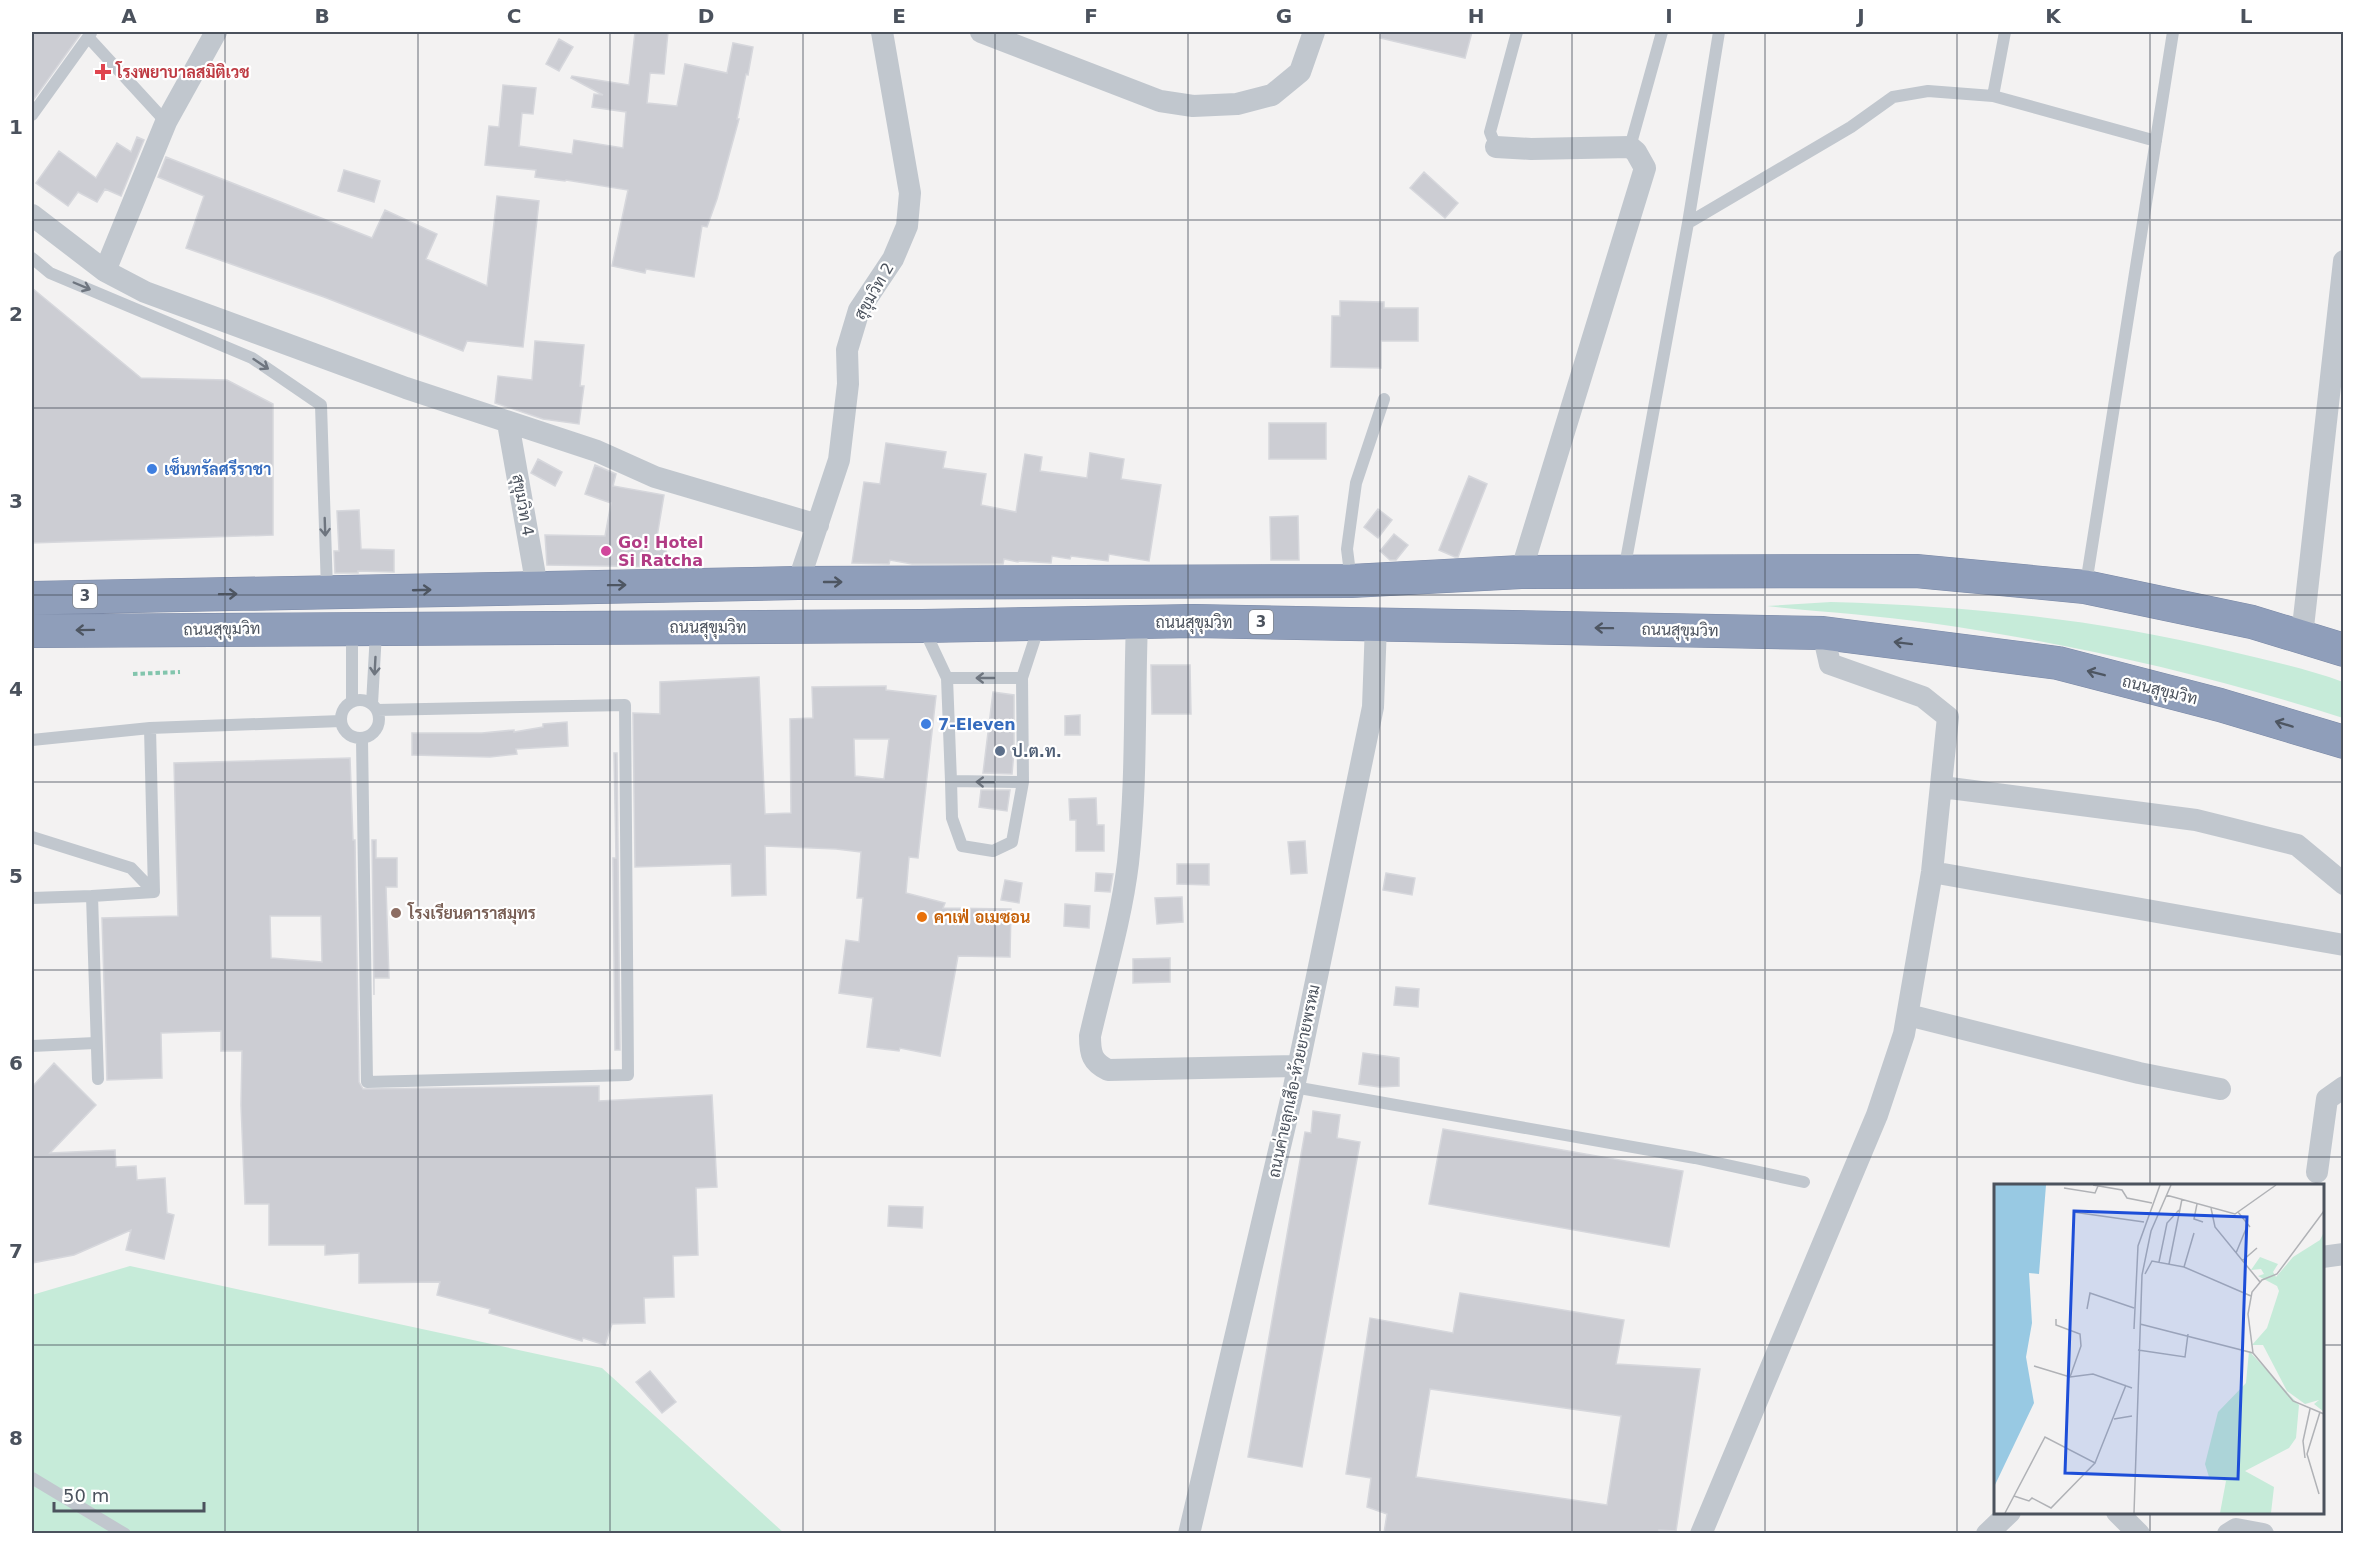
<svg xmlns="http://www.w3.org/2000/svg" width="2375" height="1565" font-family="'DejaVu Sans',Sarabun,sans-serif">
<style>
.green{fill:#c6ebd9}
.building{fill:#cccdd3;stroke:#d6d7dc;stroke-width:1.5;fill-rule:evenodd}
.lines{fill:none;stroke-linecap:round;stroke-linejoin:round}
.highway-casing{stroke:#7b89a6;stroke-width:34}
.path{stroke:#82c5ad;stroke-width:4;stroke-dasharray:4.5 3;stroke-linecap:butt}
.lane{stroke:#c1c7ce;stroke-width:12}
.street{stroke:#c1c7ce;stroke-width:22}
.highway{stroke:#8f9eba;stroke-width:33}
.oneway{stroke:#6e757f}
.oneway2{stroke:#4e5662}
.grid{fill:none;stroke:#4b525d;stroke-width:1.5;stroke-opacity:0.55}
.health-dot{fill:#e0444e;stroke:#fff;stroke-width:2}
.shop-dot{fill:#3f7fe0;stroke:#fff;stroke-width:2}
.hotel-dot{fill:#d1479c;stroke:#fff;stroke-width:2}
.service-dot{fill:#5c6f8a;stroke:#fff;stroke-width:2}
.education-dot{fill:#8d6e63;stroke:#fff;stroke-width:2}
.food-dot{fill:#e8710a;stroke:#fff;stroke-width:2}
.labels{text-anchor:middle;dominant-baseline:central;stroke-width:4.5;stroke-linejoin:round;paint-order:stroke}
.shield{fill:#fff;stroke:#81868e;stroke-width:1.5}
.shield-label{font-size:15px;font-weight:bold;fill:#4b525d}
.health-label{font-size:16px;font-weight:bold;fill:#be3a42;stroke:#fff;text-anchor:start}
.street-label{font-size:16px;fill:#4b525d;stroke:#fff}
.shop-label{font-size:16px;font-weight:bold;fill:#366cbe;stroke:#fff;text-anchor:start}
.hotel-label{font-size:16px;font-weight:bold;fill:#b23c85;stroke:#fff;text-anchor:start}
.service-label{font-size:16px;font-weight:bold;fill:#4e5e75;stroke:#fff;text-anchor:start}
.education-label{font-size:16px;font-weight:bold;fill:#785e54;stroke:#fff;text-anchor:start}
.food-label{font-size:16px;font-weight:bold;fill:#c56008;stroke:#fff;text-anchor:start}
.inset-road{fill:none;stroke:#b0b2b6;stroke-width:1.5}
.view{fill:#1d4ed8;fill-opacity:0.15;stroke:#1d4ed8;stroke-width:3}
.inset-edge{fill:none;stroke:#4b525d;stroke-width:3}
.neatline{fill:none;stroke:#4b525d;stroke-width:2}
.grid-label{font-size:20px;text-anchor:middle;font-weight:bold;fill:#4b525d}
</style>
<rect width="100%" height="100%" fill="#f3f2f2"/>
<!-- green -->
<path class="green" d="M1831,602C1970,606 2098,619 2233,652C2270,661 2308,669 2343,682V718C2209,675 2070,643 1930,623C1876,615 1821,612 1767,606Z
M130,1266L602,1368L784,1533L32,1534V1295Z"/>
<!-- building -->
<path class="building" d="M32,32H82L32,102Z
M635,32H668L664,74L650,73L647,103L677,106L685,64L727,73L733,43L753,47L748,75L746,74L737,119H739L717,199L707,227L702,226L694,277L646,269L645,273L612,266L628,190L566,180L565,181L535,177L536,170L485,165L489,126L499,127L503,85L536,88L533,114L522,113L519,146L572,154L574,140L623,148L626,112L592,107L594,94L603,95L571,78L572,76L629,85Z
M1381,32H1472L1465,58L1380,38Z
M559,39L573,47L559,71L546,64Z
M137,137L144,140L121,196L105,189L97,202L78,192L68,206L36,183L59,151L96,178L117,143L131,152Z
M166,157L372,238L385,210L437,234L426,259L487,286L497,196L539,201L523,347L467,341L463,351L324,297L186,248L204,196L158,177Z
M344,170L380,181L374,202L338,191Z
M1424,172L1458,203L1445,218L1410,188Z
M32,288L141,378L227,380L273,404V535L32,543Z
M1340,301L1384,302V308H1418V341H1381V368L1331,367L1332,316H1340Z
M535,341L584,345L580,386H584L579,424L543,419L495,403L498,376L532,380Z
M1269,423H1326V459H1269Z
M886,443L946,452L943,468L986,474L981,505L1016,512L1025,454L1042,457L1040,471L1087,478L1090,453L1124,459L1121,479L1161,485L1149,561L1109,554L1108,561L1071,556L1070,559L1052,556L1051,563L1019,561L1018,562L1004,559L1003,564H912L890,560L889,564L852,563L864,482L880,484Z
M538,459L562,472L555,486L531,473Z
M595,465L616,474L613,486L664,495L657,537H666V567L547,565L545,535L605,536L611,503L585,494Z
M1469,476L1487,484L1458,557H1455L1439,550Z
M1378,509L1392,520L1378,538L1364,527Z
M359,510L361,549L394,550V572L358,571V573H335L334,551H339L337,511Z
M1298,516L1299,560H1271L1270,517Z
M1394,534L1408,545L1396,560H1390L1380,551Z
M1151,665H1190L1191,714H1152Z
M759,677L765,814L791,813L790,719L813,718L812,687L886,686V690L936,696L918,858L909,857L906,893L945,903L943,908L1011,909L1010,957L958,956L940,1056L900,1048L899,1051L867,1047L873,998L839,993L846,940L859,942L863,898H857L861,852L836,849L765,846L766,895L732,896L731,864L635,867L633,713L660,714V682ZM854,739H889L884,779L855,776Z
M993,692L1014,695V751L1012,774L983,773Z
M1080,715V735H1065V716Z
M567,722L568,746L516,749L517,754L490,757L412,755V733H482L514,730V732L543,727V724Z
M614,753H617L620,1050H615L613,858H616Z
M350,758L353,840H355L359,1082L363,1089L599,1086V1101L712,1095L717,1187L696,1188L698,1255L673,1256L674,1297L644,1298L645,1323L612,1324L605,1345L583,1338L582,1341L489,1313L490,1309L437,1295L440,1282L359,1283V1253L325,1255V1245H269V1204H245L241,1105L242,1051H221V1031L161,1033L162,1078L107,1080L102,918L178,916L174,763ZM270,916H321L322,962L271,958Z
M981,790H1010L1007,811L979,807Z
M1096,798L1097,825H1104V851H1076V820H1070L1069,799Z
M372,840H376V858H397V887H386L389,978H374V995Z
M1305,841L1307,873L1291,874L1288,842Z
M1177,864H1209V885L1177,884Z
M1096,873L1113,874L1110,892L1095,891Z
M1386,873L1415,878L1412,895L1383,890Z
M1005,880L1022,883L1019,903L1001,900Z
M1182,897L1183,922L1157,924L1155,898Z
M1065,904L1090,906L1089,928L1064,926Z
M1170,958V982L1133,983V959Z
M1396,987L1419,989L1418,1007L1394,1005Z
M1363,1053L1399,1058V1086L1379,1087L1359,1084Z
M54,1063L96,1105L50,1153L115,1150L116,1167L136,1166L137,1180L165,1178L167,1213L174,1215L164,1259L126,1250L131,1230L74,1255L32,1263V1087Z
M1313,1111L1340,1115L1337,1138L1360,1142L1302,1467L1248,1457L1305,1132L1311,1133Z
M1443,1129L1683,1171L1669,1247L1429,1204Z
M889,1206L923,1207L922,1228L888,1226Z
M1460,1293L1624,1320L1616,1364L1700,1369L1676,1531L1659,1530V1533H1384L1387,1514L1367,1507L1371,1478L1346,1474L1370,1318L1453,1333ZM1430,1389L1621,1416L1607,1505L1416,1477Z
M650,1371L676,1402L662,1413L636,1382Z"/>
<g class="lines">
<!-- highway casing -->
<g class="highway-casing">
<path id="highway" d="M32,598L798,583L1351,581L1521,572L1916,571L2085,587L2252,622L2344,650
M32,631L922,626L1194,621L1823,633L2058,663L2220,705L2344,742"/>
</g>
<!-- path -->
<path class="path" d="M133,674L180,672"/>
<!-- lane -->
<path class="lane" d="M88,37L166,122
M1993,96L2005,32
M32,115L91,33
M1496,147L1490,132L1517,32
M1630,147L1662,32
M1688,223L1851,127L1893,97L1928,91L1993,96L2156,141
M32,258L50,273L252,358L321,405L327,590
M1624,571L1688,223L1719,32
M1351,581L1347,549L1356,483L1384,399
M2086,584L2173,32
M923,627L947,678L951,781L1023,782L1022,678L1039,626
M947,678H1022
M341 719a19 19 0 1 1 38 0a19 19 0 1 1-38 0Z
M352,702V631
M372,704L376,632
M150,728L154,892
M362,739L367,1082L628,1075L625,705L377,710
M32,740L150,728L341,721
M951,781L952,818L962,846L993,851L1012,842L1023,782
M32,837L131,868L154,892L92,896
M32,898L92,896L98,1079
M32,1046L95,1043
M1294,1087L1695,1158L1804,1182
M32,1478L125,1534"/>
<!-- street -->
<path class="street" d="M216,32L166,122L105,271L145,292L406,388L597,451L655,477L818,525
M981,32L1160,101L1193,106L1237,104L1272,95L1300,72L1314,32
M1496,147L1531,149L1630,147L1636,152L1645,168L1521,572
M32,215L105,271
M508,423L537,587
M798,583L839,460L848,384L847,350L859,310L893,259L907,226L910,193L882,32
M1137,622C1134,702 1137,783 1128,863C1121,921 1103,979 1090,1036C1090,1054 1092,1062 1108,1070L1298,1066
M2302,636L2344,261
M1942,787L2196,820L2297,845L2344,884
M1932,872L2344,945
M1908,1015L2139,1073L2220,1089
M2317,1172L2327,1099L2344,1087
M2322,1257L2344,1254
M2117,1512L2139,1534
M1189,1534L1294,1087L1373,707L1376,624
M1701,1534L1877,1115L1904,1034L1932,872L1948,717L1923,697L1830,664L1823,633
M1987,1534L2010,1512
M2228,1534L2236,1529L2263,1534"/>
<!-- highway -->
<use href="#highway" class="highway"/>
</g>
<!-- one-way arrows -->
<defs><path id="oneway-shaft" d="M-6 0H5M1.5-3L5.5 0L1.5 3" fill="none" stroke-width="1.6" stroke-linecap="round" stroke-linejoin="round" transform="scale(1.5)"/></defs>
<g class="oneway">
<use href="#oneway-shaft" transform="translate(82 286) rotate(23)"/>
<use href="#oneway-shaft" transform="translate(261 364) rotate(34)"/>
<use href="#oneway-shaft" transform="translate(325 527) rotate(88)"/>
<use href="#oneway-shaft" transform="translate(375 666) rotate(93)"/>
<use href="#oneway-shaft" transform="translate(985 678) rotate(180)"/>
<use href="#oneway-shaft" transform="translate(985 782) rotate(-179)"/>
</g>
<g class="oneway2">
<use href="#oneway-shaft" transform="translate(833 582)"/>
<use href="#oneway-shaft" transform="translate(617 585) rotate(-1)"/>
<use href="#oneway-shaft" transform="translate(422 590) rotate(-2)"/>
<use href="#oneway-shaft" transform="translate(228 594) rotate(-1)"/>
<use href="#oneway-shaft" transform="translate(1604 628) rotate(-179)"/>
<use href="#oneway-shaft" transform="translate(85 630) rotate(179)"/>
<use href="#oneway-shaft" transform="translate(1903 643) rotate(-173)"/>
<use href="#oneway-shaft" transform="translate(2096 673) rotate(-166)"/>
<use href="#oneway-shaft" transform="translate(2284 724) rotate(-163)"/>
</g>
<!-- grid -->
<path class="grid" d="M225,32V1534M418,32V1534M610,32V1534M803,32V1534M995,32V1534M1188,32V1534M1380,32V1534M1572,32V1534M1765,32V1534M1957,32V1534M2150,32V1186M32,220H2344M32,408H2344M32,595H2344M32,782H2344M32,970H2344M32,1157H2344M32,1345H1996M2322,1345H2344M2150,1512V1534"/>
<!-- markers -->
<path class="health-dot" d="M100 63h6v6h6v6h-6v6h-6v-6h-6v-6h6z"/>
<g class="shop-dot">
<circle cx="152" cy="469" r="6"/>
<circle cx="926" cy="724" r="6"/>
</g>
<circle class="hotel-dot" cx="606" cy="551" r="6"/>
<circle class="service-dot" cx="1000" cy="751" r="6"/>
<circle class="education-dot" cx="396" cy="913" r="6"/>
<circle class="food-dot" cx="922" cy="917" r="6"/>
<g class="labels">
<!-- shield labels -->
<g class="shield">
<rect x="73" y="584" width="24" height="24" rx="4.5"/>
<rect x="1249" y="610" width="24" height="24" rx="4.5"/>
</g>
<g class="shield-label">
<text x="85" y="596">3</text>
<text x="1261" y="622">3</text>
</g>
<!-- health labels -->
<g class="health-label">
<text x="116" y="72">โรงพยาบาลสมิติเวช</text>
</g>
<!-- street labels -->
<g class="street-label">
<text transform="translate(874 291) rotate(-60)">สุขุมวิท 2</text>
<text transform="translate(523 505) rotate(80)">สุขุมวิท 4</text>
<text x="1194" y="622">ถนนสุขุมวิท</text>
<text x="708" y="627">ถนนสุขุมวิท</text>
<text transform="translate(222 629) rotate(-1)">ถนนสุขุมวิท</text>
<text transform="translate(1680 630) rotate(1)">ถนนสุขุมวิท</text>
<text transform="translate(2160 690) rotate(14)">ถนนสุขุมวิท</text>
<text transform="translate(1294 1081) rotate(-78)">ถนนค่ายลูกเสึอ-ห้วยยายพรหม</text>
</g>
<!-- shop labels -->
<g class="shop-label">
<text x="164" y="469">เซ็นทรัลศรีราชา</text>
<text x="938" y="724">7-Eleven</text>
</g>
<!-- hotel labels -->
<g class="hotel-label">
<text x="618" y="542">Go! Hotel<tspan x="618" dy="18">Si Ratcha</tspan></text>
</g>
<!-- service labels -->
<g class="service-label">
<text x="1012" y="751">ป.ต.ท.</text>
</g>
<!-- education labels -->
<g class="education-label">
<text x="408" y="913">โรงเรียนดาราสมุทร</text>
</g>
<!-- food labels -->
<g class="food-label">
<text x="934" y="917">คาเฟ่ อเมซอน</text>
</g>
</g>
<!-- overview -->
<g transform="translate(1994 1184)">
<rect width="330" height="330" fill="#f3f2f2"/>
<path d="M330,48V228L320,220L325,216L311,220L293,207L269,161H258L273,144L285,107L283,102L264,92L270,90L267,85L257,86L266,73L284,80L279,88L282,93L299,73L326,56ZM255,167L305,221L302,254L295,264L251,287L280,303L277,329H226L232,297L215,293L211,280L224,228L252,199Z" fill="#c6ebd9"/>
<path d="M0,1H52L45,90L35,89L38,139L32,173L40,219L0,303Z" fill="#98c9e3"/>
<path class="inset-road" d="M99,1L128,6L133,14L158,19M70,4L101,9L104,2M172,11L241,30L282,1M203,20L200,35L209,38M217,24L221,43L266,98M79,28L150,38M244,28L256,43M242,69L254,40M248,77L263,64M165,78L173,39L185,26M175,80L188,15M190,83L200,49M151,90L158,77L190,83L257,112M93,125L96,109L140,124M62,135V141L86,150L87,162L76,193M146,140L259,169L299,217L330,230M140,145L144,62L166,1M144,166L191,173L194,150M259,169L254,130L258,108L268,96L283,90L330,27M40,182L76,193L99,190L138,204M120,235L138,232M311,274L309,257L316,225M325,310L313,270L326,228M20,312L35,317L38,314L57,324L101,279M11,329L51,253L101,279L132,201M140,329L148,91L157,47L177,1"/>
<path class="view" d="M80,27L253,33L244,295L71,289Z"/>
<rect width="330" height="330" class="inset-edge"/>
</g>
<!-- border -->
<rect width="2375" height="1565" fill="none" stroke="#ffffff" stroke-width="66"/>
<!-- scale -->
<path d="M54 1502v9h150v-9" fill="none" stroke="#4b525d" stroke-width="3"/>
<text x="63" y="1502" font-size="18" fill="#4b525d" stroke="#ffffff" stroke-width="4.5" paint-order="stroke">50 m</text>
<rect x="33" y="33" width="2309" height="1499" class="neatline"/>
<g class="grid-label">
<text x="129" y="23">A</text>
<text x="322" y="23">B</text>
<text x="514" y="23">C</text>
<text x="706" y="23">D</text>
<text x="899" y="23">E</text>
<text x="1091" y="23">F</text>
<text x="1284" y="23">G</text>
<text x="1476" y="23">H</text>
<text x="1669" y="23">I</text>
<text x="1861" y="23">J</text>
<text x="2053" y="23">K</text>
<text x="2246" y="23">L</text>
<text x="16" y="134">1</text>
<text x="16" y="321">2</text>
<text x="16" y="508">3</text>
<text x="16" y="696">4</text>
<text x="16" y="883">5</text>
<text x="16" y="1070">6</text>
<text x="16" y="1258">7</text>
<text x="16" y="1445">8</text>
</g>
</svg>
